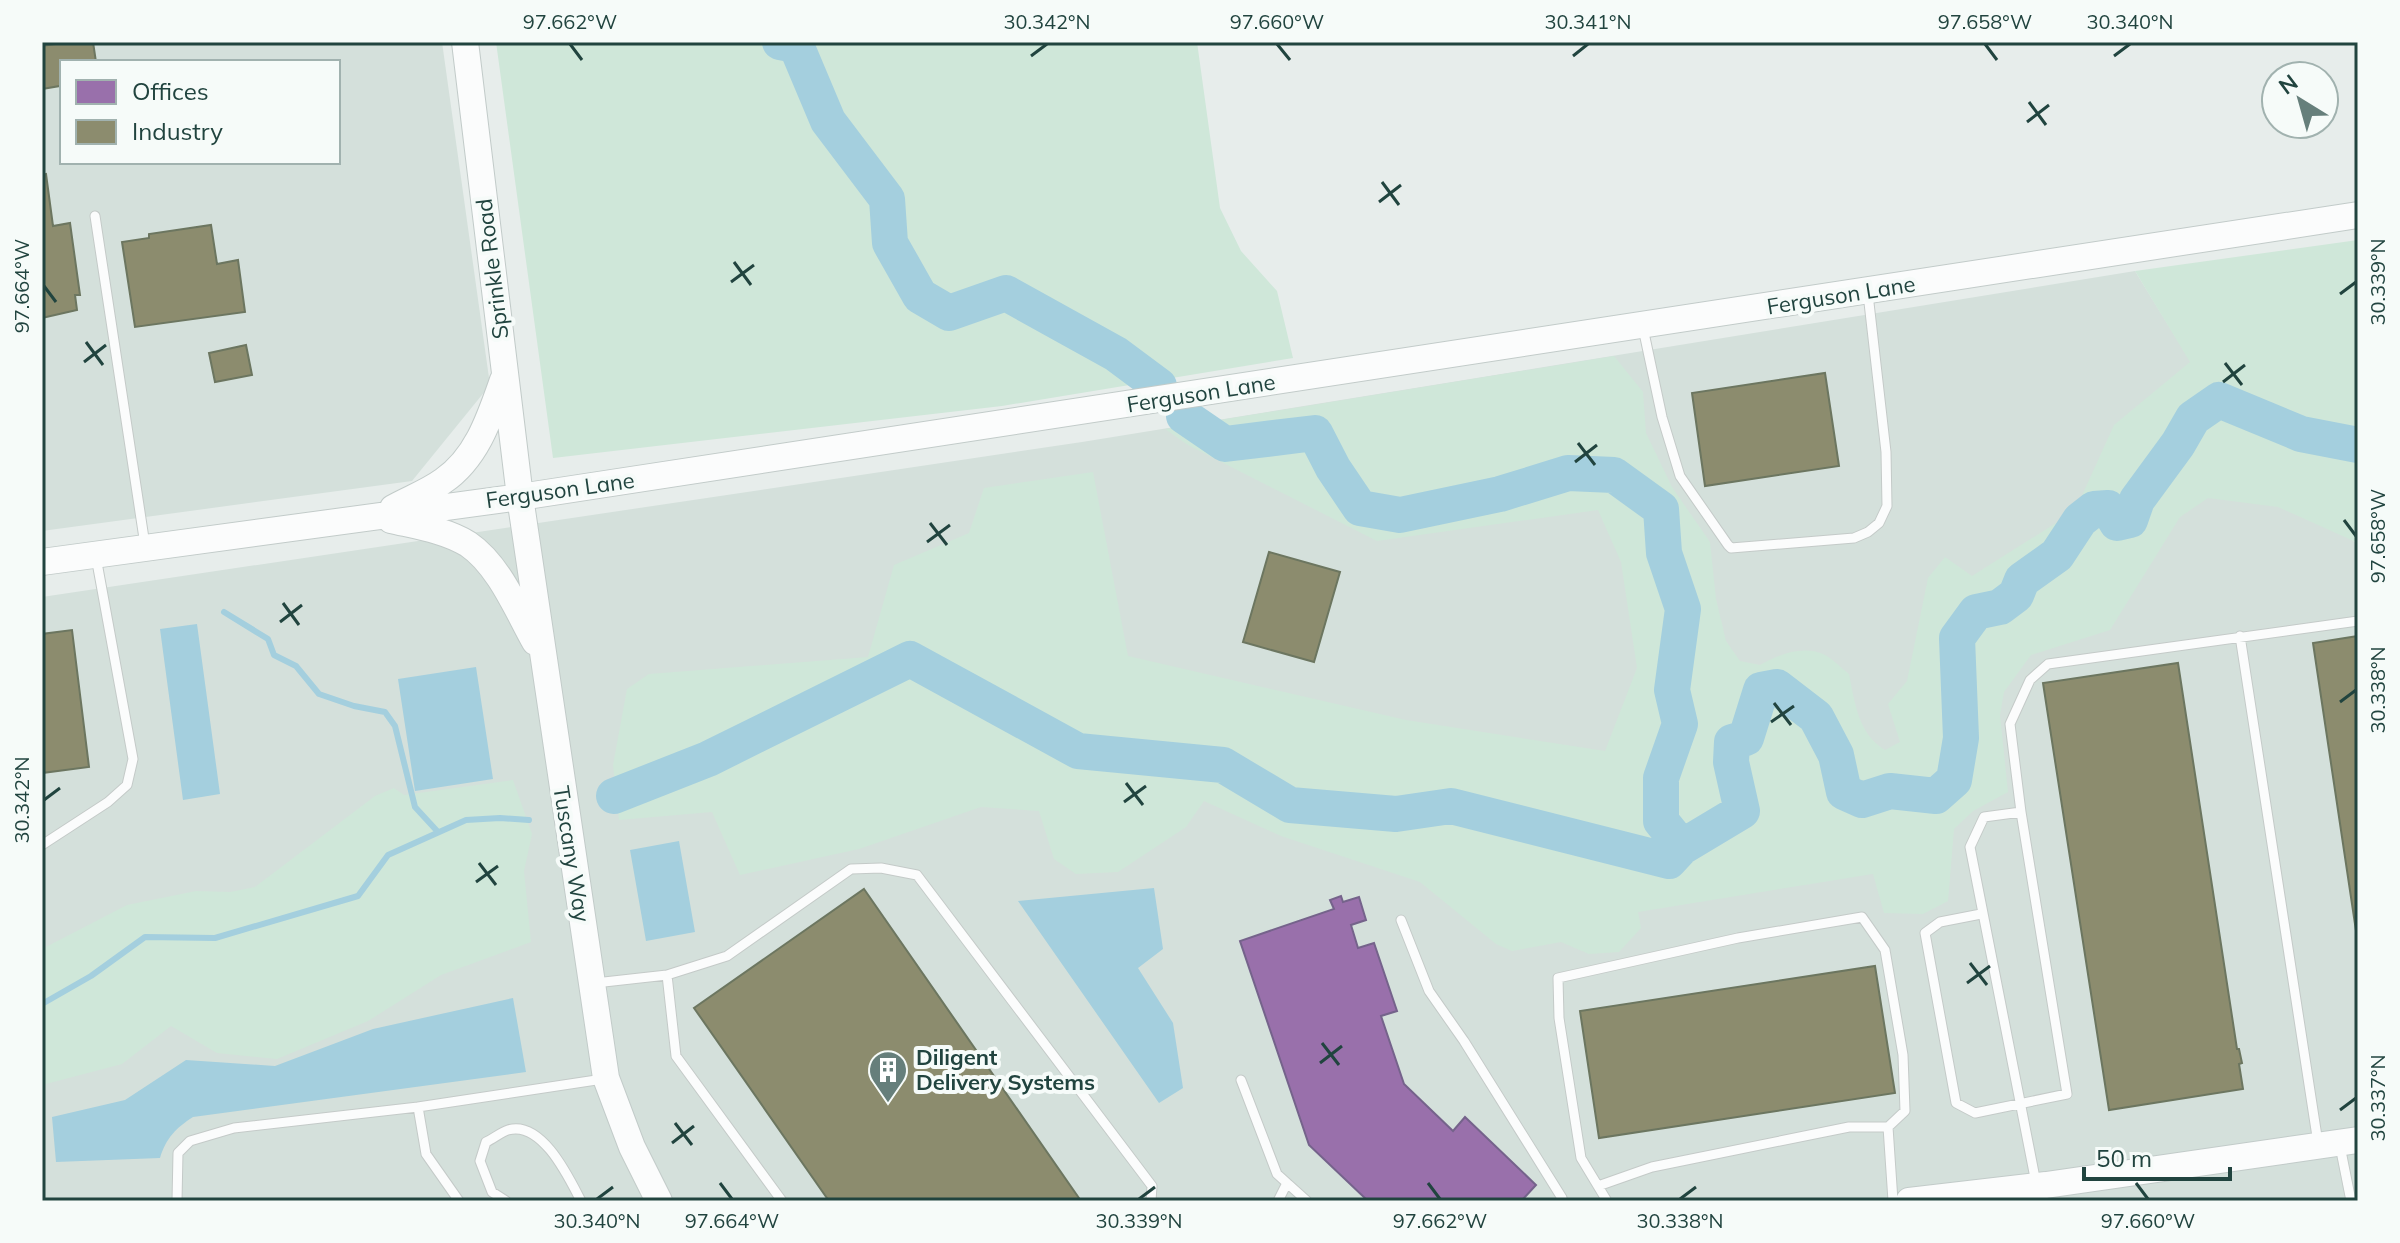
<svg xmlns="http://www.w3.org/2000/svg" width="2400" height="1243" font-family="Mulish,sans-serif">
<style>
.built{fill:#d4e0db;fill-rule:evenodd}
.green{fill:#cfe7d9}
.water{fill:#a4cfde}
.offices{fill:#9970ab;stroke:#75638b;stroke-width:2}
.industry{fill:#8c8c6e;stroke:#6c7660;stroke-width:2}
.lines{fill:none;stroke-linecap:round;stroke-linejoin:round}
.stream{stroke:#a4cfde;stroke-width:6}
.river{stroke:#a4cfde;stroke-width:36}
.lane-casing{stroke:#c4cac8;stroke-width:11}
.secondary-casing{stroke:#c2cbc9;stroke-width:28}
.lane{stroke:#fbfcfc;stroke-width:9}
.secondary{stroke:#fbfcfc;stroke-width:26}
.ticks{fill:none;stroke:#21443f;stroke-width:3}
.labels{text-anchor:middle;dominant-baseline:central;stroke-width:8;stroke-linejoin:round;paint-order:stroke}
.street-label{font-size:22px;fill:#21443f;stroke:#f6fbf9}
.poi-label{font-size:22px;font-weight:bold;fill:#21443f;stroke:#f6fbf9;text-anchor:start}
.neatline{fill:none;stroke:#21443f;stroke-width:3}
.ticks-label{font-size:20px;text-anchor:middle;fill:#21443f}
</style>
<rect width="100%" height="100%" fill="#e7edeb"/>
<!-- built -->
<path class="built" d="M42,42H442L490,385L412,481L42,531ZM62,62H338V162H62Z
M2135,271L2265,483L2358,544V1201H42V597L1082,442Z"/>
<!-- green -->
<path class="green" d="M496,42H1197L1220,208L1241,251L1277,291L1293,358L1002,406L553,458Z
M2358,240V543L2278,507L2208,498L2180,517L2110,630L2031,655L2004,692L2000,715L2008,792L1973,811L1954,829L1948,901L1923,914L1884,913L1873,874L1638,912L1641,928L1619,952L1589,954L1561,942L1512,951L1496,944L1420,882L1281,836L1204,801L1186,827L1118,872L1076,874L1054,859L1039,811L981,807L859,849L740,875L712,812L619,820L613,765L627,689L649,674L868,657L894,565L969,533L984,488L1093,472L1128,656L1406,720L1605,751L1637,668L1621,562L1598,510L1377,541L1188,445L1165,429L1614,356L1643,392L1646,433L1672,487L1710,542L1716,599L1726,641L1740,661L1760,665C1777,655 1802,645 1823,654C1832,658 1841,668 1849,674C1855,703 1858,734 1885,750L1900,742L1888,704L1907,681L1928,578L1945,557L1972,576L2075,511L2114,425L2190,362L2135,271Z
M513,780L532,834L524,871L531,942L441,975L368,1021L277,1059L217,1053L171,1026L122,1064L42,1085V949L127,905L196,891L230,892L255,887L375,796L394,788L404,795Z"/>
<!-- water -->
<path class="water" d="M197,624L220,794L183,800L160,629Z
M476,667L493,779L415,791L398,679Z
M679,841L695,932L646,941L630,850Z
M1154,888L1163,949L1138,968L1173,1023L1183,1088L1159,1103L1018,901Z
M513,998L526,1072L193,1117C176,1128 166,1138 160,1158L56,1162L52,1117L125,1100L186,1060L275,1066L373,1029Z"/>
<!-- offices -->
<path class="offices" d="M1341,896L1343,902L1359,897L1366,920L1351,925L1358,948L1374,943L1397,1011L1381,1016L1404,1084L1453,1131L1465,1117L1536,1185L1524,1198L1527,1201H1368L1309,1145L1240,941L1334,909L1330,900Z"/>
<!-- industry -->
<path class="industry" d="M68,42H93L96,62H62V98L60,86L42,89V46Z
M46,174L53,226L70,223L80,295H75L77,310L42,318V175Z
M211,225L217,264L238,260L245,312L135,327L122,242L149,238V234Z
M246,345L252,375L215,382L209,353Z
M1825,373L1839,466L1705,486L1692,393Z
M1269,552L1340,572L1314,662L1243,642Z
M72,630L89,767L42,773V634Z
M2358,636V944L2313,643Z
M2178,663L2237,1049H2239L2242,1063L2239,1064L2243,1089L2109,1110L2043,683Z
M864,889L1081,1201H829L694,1008Z
M1875,966L1895,1093L1599,1138L1580,1011Z"/>
<g class="lines">
<!-- stream -->
<path class="stream" d="M224,612L268,639L274,655L296,666L319,694L354,706L385,712L395,726L415,807L438,832
M42,1004L91,976L145,937L215,938L358,896L388,855L466,820L500,818L529,820"/>
<!-- river -->
<path class="river" d="M780,42L796,45L828,121L887,199L890,243L920,296L949,313L1006,293L1116,354L1159,386
M1184,416L1225,444L1315,433L1333,468L1360,508L1400,515L1500,494L1568,473L1614,475L1661,509L1664,553L1683,609L1672,690L1680,724L1661,778V821L1682,847
M614,796L708,759L910,659L1078,751L1223,765L1290,805L1396,814L1451,806L1669,861L1682,847L1742,811L1731,762L1732,742L1746,738L1761,690L1777,687L1816,717L1836,755L1844,792L1862,800L1890,791L1936,796L1954,780L1961,738L1957,638L1976,612L2000,607L2016,595L2022,580L2057,555L2080,520L2094,509L2108,508L2117,523L2130,520L2137,500L2178,444L2193,418L2219,400L2301,434L2358,445"/>
<!-- lane casing -->
<g class="lane-casing">
<path id="lane" d="M95,216L145,545
M1643,328L1662,417L1680,476L1728,545L1731,548L1854,538L1868,532L1879,523L1887,506L1886,452L1868,294
M2240,636L2318,1143
M42,845L108,802L127,785L133,759L96,557
M1981,914L1940,922L1925,933L1956,1103L1975,1113L2067,1094L2021,812
M1401,920L1429,991L1464,1041L1562,1198L1561,1201
M667,975L676,1056L782,1201
M595,983L667,975L727,956L851,869L881,868L917,875L1152,1186L1151,1201
M1241,1080L1277,1174L1307,1201
M418,1107L426,1154L459,1201
M2340,1146L2351,1201
M2036,1183L1970,847L1984,817L2021,812L2010,724L2030,680L2048,664L2358,621
M1598,1186L1652,1167L1849,1127H1888
M177,1201L178,1153L190,1141L234,1128L418,1107L603,1079
M506,1201L492,1192L480,1161L486,1142C493,1139 501,1132 508,1130C542,1120 569,1178 581,1201
M1278,1201L1287,1183
M1607,1201L1581,1158L1559,1018L1558,978L1738,938L1862,917L1885,950L1903,1055L1905,1111L1888,1127L1893,1201"/>
</g>
<!-- secondary casing -->
<g class="secondary-casing">
<path id="secondary" d="M465,42L520,497L606,1078L632,1147L659,1201
M393,508C409,499 428,492 443,481C477,458 490,417 503,380
M391,520C417,526 445,530 468,544C499,565 517,610 535,642
M42,562L520,497L2358,215
M1909,1201L2046,1185L2358,1140"/>
</g>
<!-- lane -->
<use href="#lane" class="lane"/>
<!-- secondary -->
<use href="#secondary" class="secondary"/>
</g>
<!-- ticks -->
<path class="ticks" d="M570,44L582,60M1277,44L1290,60M1985,44L1997,60M1031,56L1047,44M1573,56L1588,44M2114,56L2130,44M2029,102L2046,125M2027,122L2049,105M1382,182L1399,205M1379,202L1401,185M734,262L751,285M731,282L754,265M44,286L56,302M2340,294L2356,282M86,342L103,365M84,362L106,345M2225,363L2242,385M2223,382L2245,365M1578,443L1595,465M1575,462L1597,445M2344,520L2356,536M930,523L947,545M927,542L950,525M283,603L299,625M280,622L302,605M2340,702L2356,690M1774,703L1791,725M1771,722L1794,706M1126,783L1143,805M44,800L60,788M1124,802L1146,786M479,863L496,885M476,882L498,866M1970,963L1987,985M1967,983L1990,966M1322,1043L1339,1065M1320,1063L1342,1046M2340,1110L2356,1098M675,1123L692,1145M672,1143L694,1126M720,1183L732,1199M1428,1183L1440,1199M2136,1183L2148,1199M597,1199L613,1187M1139,1199L1155,1187M1680,1199L1696,1187"/>
<!-- icons -->
<defs>
<g id="building-pin" transform="scale(2)"><path d="M0 17L-7.5 6A9.5 9.5 0 1 1 7.5 6Z" fill="#667f7b" stroke="#f6fbf9"/><path d="M-4-6H4V6H1V3H-1V6H-4ZM-2.5-4.3h1.7v1.8h-1.7ZM.8-4.3h1.7v1.8H.8ZM-2.5-1h1.7V.8h-1.7ZM.8-1h1.7V.8H.8Z" fill="#fff"/></g>
</defs>
<g fill-rule="evenodd">
<use href="#building-pin" x="888" y="1070"/>
</g>
<g class="labels">
<!-- street labels -->
<g class="street-label">
<text transform="translate(492 269) rotate(-97)">Sprinkle Road</text>
<text transform="translate(1841 295) rotate(-9)">Ferguson Lane</text>
<text transform="translate(1201 393) rotate(-9)">Ferguson Lane</text>
<text transform="translate(560 490) rotate(-8)">Ferguson Lane</text>
<text transform="translate(572 854) rotate(81)">Tuscany Way</text>
</g>
<!-- poi labels -->
<g class="poi-label">
<text x="916" y="1057">Diligent<tspan x="916" dy="25">Delivery Systems</tspan></text>
</g>
</g>
<!-- border -->
<rect width="2400" height="1243" fill="none" stroke="#f6fbf9" stroke-width="88"/>
<!-- legend -->
<rect x="60" y="60" width="280" height="104" fill="#f6fbf9" stroke="#a1b2af" stroke-width="2"/>
<rect x="76" y="80" width="40" height="24" fill="#9970ab" stroke="#a1b2af" stroke-width="2"/>
<text x="132" y="100" font-size="24" fill="#21443f">Offices</text>
<rect x="76" y="120" width="40" height="24" fill="#8c8c6e" stroke="#a1b2af" stroke-width="2"/>
<text x="132" y="140" font-size="24" fill="#21443f">Industry</text>
<!-- north arrow -->
<g transform="translate(2300 100) rotate(323)"><circle r="38" fill="#f6fbf9" stroke="#a1b2af" stroke-width="2"/>
<path d="M0-6L14 30L0 20L-14 30Z" fill="#667f7b"/>
<text y="-12" font-size="22" font-weight="bold" text-anchor="middle" fill="#21443f">N</text>
</g>
<!-- scale -->
<path d="M2084 1167v12h146v-12" fill="none" stroke="#21443f" stroke-width="4"/>
<text x="2096" y="1167" font-size="24" fill="#21443f" stroke="#f6fbf9" stroke-width="6" paint-order="stroke">50 m</text>
<rect x="44" y="44" width="2312" height="1155" class="neatline"/>
<g class="ticks-label">
<text x="570" y="29">97.662°W</text>
<text x="1047" y="29">30.342°N</text>
<text x="1277" y="29">97.660°W</text>
<text x="1588" y="29">30.341°N</text>
<text x="1985" y="29">97.658°W</text>
<text x="2130" y="29">30.340°N</text>
<text transform="translate(2378 282) rotate(-90)" y="7">30.339°N</text>
<text transform="translate(22 286) rotate(-90)" y="7">97.664°W</text>
<text transform="translate(2378 536) rotate(-90)" y="7">97.658°W</text>
<text transform="translate(2378 690) rotate(-90)" y="7">30.338°N</text>
<text transform="translate(22 800) rotate(-90)" y="7">30.342°N</text>
<text transform="translate(2378 1098) rotate(-90)" y="7">30.337°N</text>
<text x="597" y="1228">30.340°N</text>
<text x="732" y="1228">97.664°W</text>
<text x="1139" y="1228">30.339°N</text>
<text x="1440" y="1228">97.662°W</text>
<text x="1680" y="1228">30.338°N</text>
<text x="2148" y="1228">97.660°W</text>
</g>
</svg>
